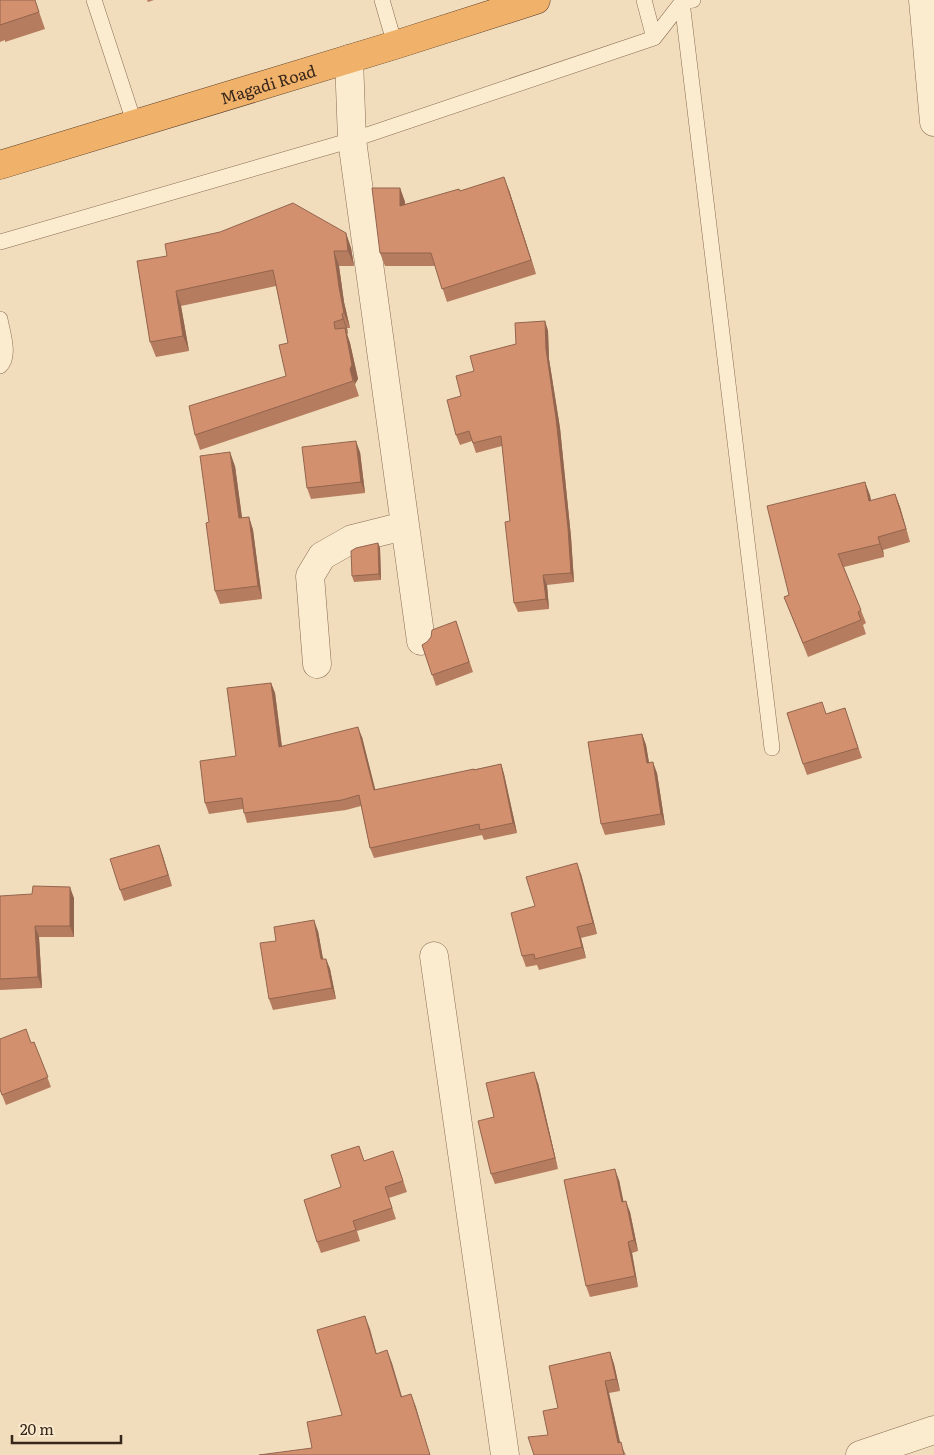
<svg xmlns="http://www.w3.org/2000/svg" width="934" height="1455" font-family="Literata,serif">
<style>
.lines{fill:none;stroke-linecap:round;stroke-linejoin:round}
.service-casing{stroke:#896c54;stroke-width:16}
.minor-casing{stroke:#896c54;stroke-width:29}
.trunk-casing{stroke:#563b29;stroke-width:29}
.service{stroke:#fbebcf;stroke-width:15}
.minor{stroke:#fbebcf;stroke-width:28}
.trunk{stroke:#f0b16a;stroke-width:28}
.wall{fill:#b57c5f}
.shaded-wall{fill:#93654e}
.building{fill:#d2906f;stroke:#93654e}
.labels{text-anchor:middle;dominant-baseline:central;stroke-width:5;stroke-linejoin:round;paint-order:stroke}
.street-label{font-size:16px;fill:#37261a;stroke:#f8e8cc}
</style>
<rect width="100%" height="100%" fill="#f1ddbc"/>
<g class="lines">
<!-- service casing -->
<g class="service-casing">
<path id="service" d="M94,0L135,125
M382,0L395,45
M644,0L654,38
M682,2L772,748
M0,242L352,140L654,38L682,2L693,0
M0,319C2,332 11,356 0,366"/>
</g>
<!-- minor casing -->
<g class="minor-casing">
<path id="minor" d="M923,0L934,122
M349,59L352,140L421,641
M317,664L310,576L322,556L352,539L404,526
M434,956L505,1455
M860,1455L934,1430"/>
</g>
<!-- trunk casing -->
<g class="trunk-casing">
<g id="trunk">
<path id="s1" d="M0,165L395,45L536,0"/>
</g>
</g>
<!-- service -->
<use href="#service" class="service"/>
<!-- minor -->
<use href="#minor" class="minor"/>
<!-- trunk -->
<use href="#trunk" class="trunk"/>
</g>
<!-- wall -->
<path class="wall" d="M0,0H35L45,29L5,42V40L0,42Z
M147,0H154L148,2Z
M400,188L405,202V204L460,191L509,190L536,274L447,302L435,266H385L380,253Z
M346,233L351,248L354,266H339L344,302L350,328H347L348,334H347L350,343L358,379L355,384L359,396L200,450L195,435L286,376L288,343L276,286L181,306L189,351L156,357L150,342L137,261Z
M545,321L548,331L549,359L560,428L571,537L574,582L547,585L549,609L518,612L514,603L510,521L502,446L476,453L472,441L460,445L456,435L461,396L474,371L516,344Z
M360,452L365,493L311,499L307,488Z
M235,466L242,518L249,517L253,530L262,599L220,604L215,591L209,522Z
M865,482L871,501L895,494L900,507L910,542L883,550L884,557L844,567L866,623L863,625L866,634L808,657L784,597L789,595Z
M378,543L380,548L381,580L354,582L352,576Z
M456,621L473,672L436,686L422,645L427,642Z
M271,683L275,693L282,746L362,737L375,790L501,764L504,774L517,833L484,840L482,835L374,858L370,848L361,806L346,810L247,823L243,809L209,814L205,803L236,756Z
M845,708L862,758L807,775L803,764L826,714Z
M642,734L646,745L649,763L657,773L665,825L605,835L601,824Z
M159,845L172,886L124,901L120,890Z
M581,874L597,934L581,938L586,958L539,970L537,965L526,967L522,956L535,906Z
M0,896L74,898V937H39L42,988L0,990Z
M318,931L323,959H326L330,969L336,999L273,1010L269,999L276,941Z
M34,1042L51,1087L6,1105L0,1090L31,1043Z
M538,1083L558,1169L495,1184L491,1174L494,1117Z
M364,1161L397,1162L407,1192L389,1198L396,1219L357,1231L360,1241L321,1253L317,1242L341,1187Z
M619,1180L623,1202L630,1212L638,1251L632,1253L638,1287L590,1297L586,1286Z
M610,1352L614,1364L620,1391L609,1393L620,1443L626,1455L548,1435L558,1408Z"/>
<!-- shaded-wall -->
<path class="shaded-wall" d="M504,177L509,190L536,274L531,260Z
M400,188L405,202V219L400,206Z
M346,233L351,248L354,266L348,251Z
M334,251L339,266L344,302L350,328L344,313L339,287Z
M176,291L181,306L189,351L183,336Z
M342,314L347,328L348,334L343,319Z
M545,321L548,331L549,359L560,428L571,537L574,582L571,573L546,349Z
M345,328L350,343L358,379L355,384L359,396L350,369Z
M356,441L360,452L365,493L361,482Z
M230,452L235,466L244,532L239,518Z
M865,482L870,495L874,514L869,501Z
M895,494L900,507L910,542L906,529Z
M249,517L253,530L262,599L258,586Z
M878,537L883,550L884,557L880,544Z
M378,543L380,548L381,580L379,574Z
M543,575L547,585L549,609L546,599Z
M271,683L275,693L283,757L279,747Z
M358,727L362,737L378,800L374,790Z
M642,734L646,745L651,774L647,763Z
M653,762L657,773L665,825L661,814Z
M501,764L504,774L517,833L513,823Z
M159,845L163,856L172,886L168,875Z
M577,863L581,874L597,934L593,923Z
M70,887L74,898V937L70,926Z
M314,920L318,931L325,970L321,959Z
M35,926L39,937L42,988L38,977Z
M577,927L581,938L586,958L582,947Z
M326,959L330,969L336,999L332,988Z
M534,1072L538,1083L558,1169L555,1158Z
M615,1169L619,1180L626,1213L622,1202Z
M626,1201L630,1212L638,1251L634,1240Z
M628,1242L632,1253L638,1287L635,1276Z
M365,1316L370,1329L380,1366L376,1354Z
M387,1350L392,1363L406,1410L401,1397Z
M610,1352L614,1364L620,1391L616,1379Z
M605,1381L609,1393L623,1455L618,1443Z
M411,1394L416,1407L430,1455Z"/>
<!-- building -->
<path class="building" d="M0,0H35L39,12L0,25Z
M504,177L531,260L442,289L431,253H380L372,188H400V206L459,189L460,191Z
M293,203L346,233L348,251H334L339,287L344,313L342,314L343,319L334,322L335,329L345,328L352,365L350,369L353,381L195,435L189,406L286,376L279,345L288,343L273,270L176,291L183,336L150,342L137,261L167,256L165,244L220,232Z
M545,321L546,349L556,418L568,528L571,573L543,575L546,599L514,603L505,522L510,521L501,436L473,443L469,431L456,435L447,400L461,396L456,376L474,371L470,356L516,344L515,323Z
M356,441L361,482L307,488L302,447Z
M230,452L239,518L249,517L258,586L215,591L206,523L209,522L200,456Z
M865,482L869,501L895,494L906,529L878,537L880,544L838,554L861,610L858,612L861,620L803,643L784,597L789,595L767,506Z
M378,543L379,574L352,576L351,551L356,548Z
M456,621L469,662L432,675L422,645L427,642L431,637L432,630Z
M271,683L279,747L358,727L374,790L474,769V770L501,764L513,823L480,830L479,824L370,848L359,795L342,800L244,813L242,798L205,803L200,761L236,756L227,688Z
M822,702L826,714L845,708L858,748L803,764L787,713Z
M642,734L647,763L653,762L661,814L601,824L588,742Z
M159,845L168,875L120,890L110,859Z
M577,863L593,923L577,927L582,947L535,959L534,954L522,956L511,913L535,906L526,877Z
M33,886L70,887V926H35L38,977L0,979V896L32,894Z
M314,920L321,959H326L332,988L269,999L260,943L276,941L274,927Z
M26,1029L31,1043L34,1042L48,1077L2,1095L0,1089V1039Z
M534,1072L555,1158L491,1174L478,1121L494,1117L486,1083Z
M359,1146L364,1161L393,1151L403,1181L385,1187L392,1208L353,1221L356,1230L317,1242L304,1200L341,1187L331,1155Z
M615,1169L622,1202L626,1201L634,1240L628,1242L635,1276L586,1286L564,1180Z
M365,1316L376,1354L387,1350L401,1397L411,1394L430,1455H259L312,1448L307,1422L342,1415L317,1330Z
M610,1352L616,1379L605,1381L618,1443L621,1442L624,1455H534L528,1437L548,1435L543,1411L558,1408L549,1366Z"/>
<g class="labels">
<!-- street labels -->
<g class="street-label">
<text stroke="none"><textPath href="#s1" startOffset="280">Magadi Road</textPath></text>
</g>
</g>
<!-- scale -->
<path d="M12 1435v8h109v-8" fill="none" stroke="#37261a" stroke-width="2.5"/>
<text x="20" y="1435" font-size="15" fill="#37261a" stroke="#f8e8cc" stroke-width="4" paint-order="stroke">20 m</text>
</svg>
